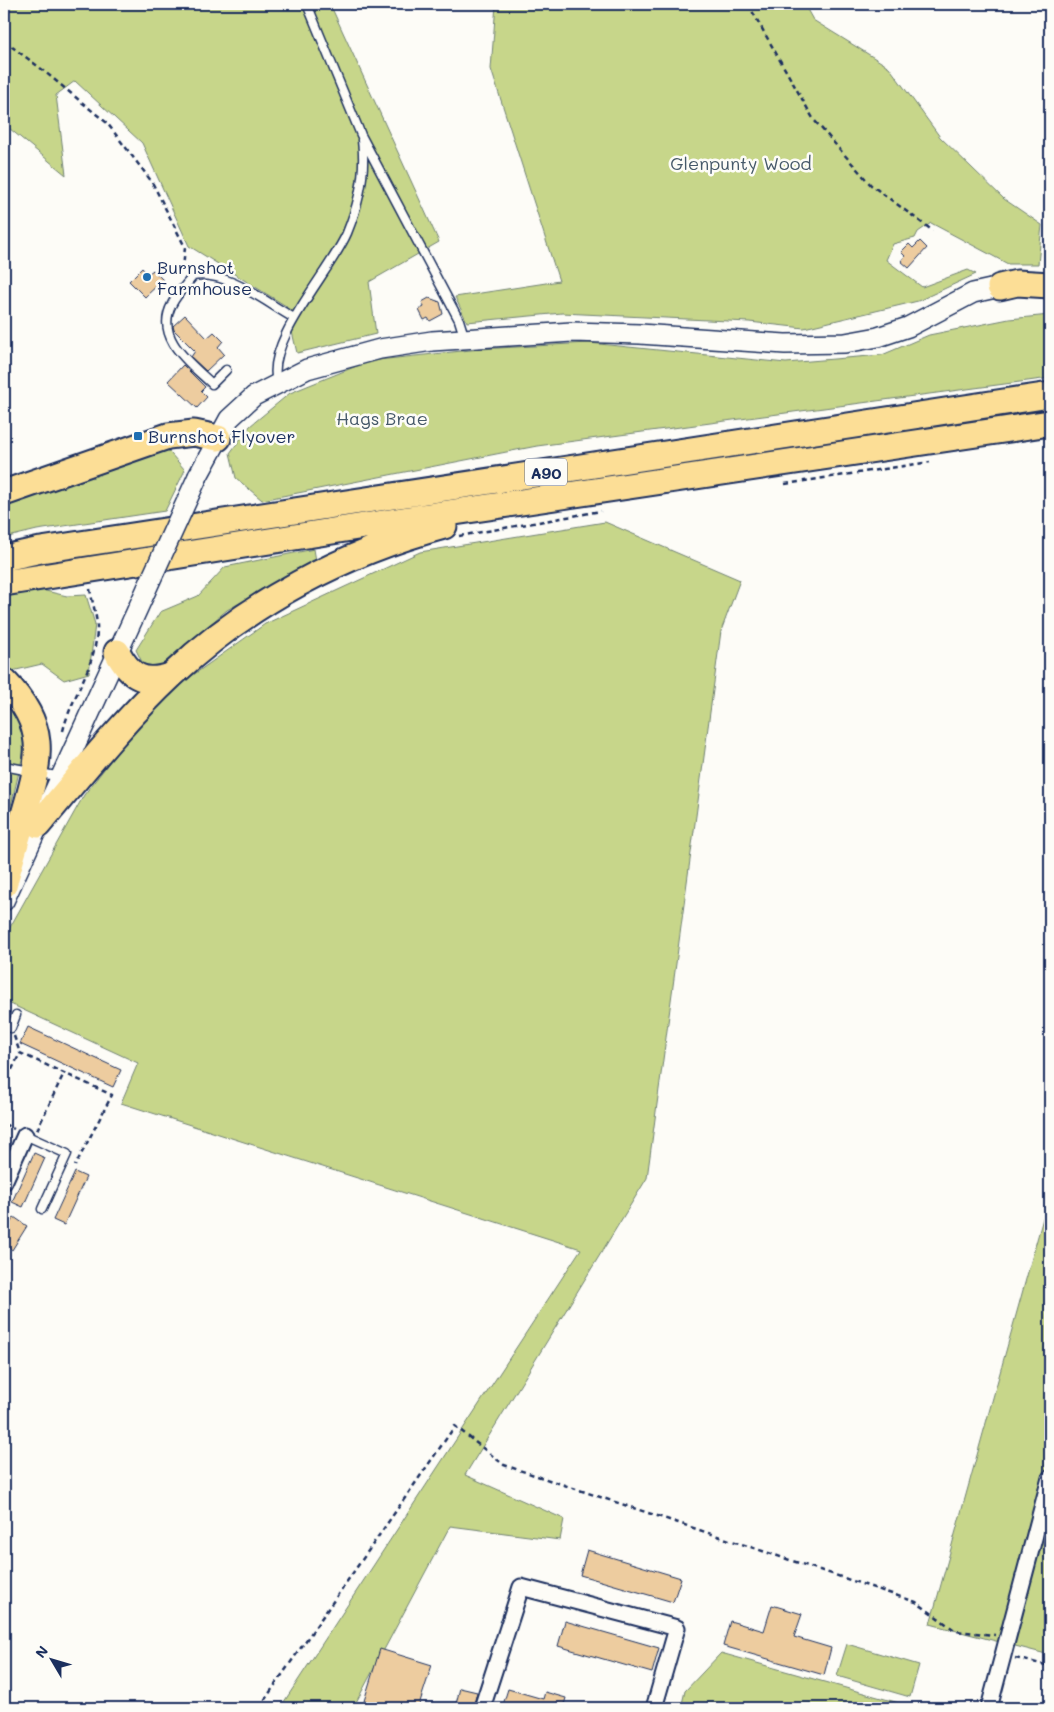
<svg xmlns="http://www.w3.org/2000/svg" width="1054" height="1712" font-family="Mali,sans-serif">
<style>
.green{fill:#c7d68a;stroke:#718274}
.building{fill:#edcc9f;stroke:#1b2f5e}
.lines{fill:none;stroke-linecap:round;stroke-linejoin:round}
.service-casing{stroke:#1b2f5e;stroke-width:11}
.minor-casing{stroke:#1b2f5e;stroke-width:19}
.tertiary-casing{stroke:#1b2f5e;stroke-width:22}
.primary-casing{stroke:#1b2f5e;stroke-width:29}
.path{stroke:#1b2f5e;stroke-width:2.5;stroke-dasharray:5 4;stroke-linecap:butt}
.service{stroke:#fdfcf7;stroke-width:8}
.minor{stroke:#fdfcf7;stroke-width:15}
.tertiary{stroke:#fdfcf7;stroke-width:19}
.primary{stroke:#fcde96;stroke-width:25}
.tertiary-bridge-casing{stroke:#1b2f5e;stroke-width:22;stroke-linecap:butt}
.tertiary-bridge{stroke:#fdfcf7;stroke-width:19}
.poi-dot{fill:#1f6fb2;stroke:#fdfcf7;stroke-width:2}
.labels{text-anchor:middle;dominant-baseline:central;stroke-width:5;stroke-linejoin:round;paint-order:stroke}
.shield{fill:#fdfcf7;stroke:#5f6c8c;stroke-width:1}
.shield-label{font-size:16px;font-weight:bold;fill:#1b2f5e}
.park-label{font-size:18px;fill:#465969;stroke:#fdfcf7}
.poi-label{font-size:18px;fill:#1b2f5e;stroke:#fdfcf7;text-anchor:start}
</style>
<rect width="100%" height="100%" fill="#fdfcf7"/>
<filter id="ink" filterUnits="userSpaceOnUse"><feTurbulence type="fractalNoise" baseFrequency=".02" numOctaves="2"/><feDisplacementMap in="SourceGraphic" scale="10" xChannelSelector="R" yChannelSelector="G"/><feConvolveMatrix kernelMatrix="1 2 1 2 8 2 1 2 1" color-interpolation-filters="sRGB"/></filter>
<g filter="url(#ink)">
<!-- green -->
<path class="green" d="M4,4H330L439,242L369,282L376,334L297,353L286,306L189,246L142,143L75,81L56,95L66,175L4,124Z
M496,4H804L813,20L889,67L940,137L1004,199L1042,225L1038,264H1008L931,223L918,232L915,238L893,244L886,260L922,287L968,270L976,274L918,301L804,328L749,322L562,313L467,322L455,297L559,281L491,69Z
M1050,315V378L537,446L262,500L236,478L230,453L250,426L290,393L369,361L480,349L589,343L786,363L882,355L929,335L1009,319Z
M164,446L185,470L165,511L37,530L4,538V501Z
M605,522L740,580L721,631L647,1178L465,1475L564,1519L560,1540L450,1526L353,1708H280L581,1249L121,1103L138,1063L4,1001V938L84,795L132,733L186,680L265,624L420,552Z
M314,549L316,561L227,610L159,667L143,664L136,650L160,612L198,596L225,567Z
M33,588L67,596L86,595L95,624L89,673L64,680L42,664L12,671L4,667V593Z
M4,690L27,738L4,835Z
M1050,1193V1655L930,1624Z
M847,1644L919,1665L910,1697L837,1676Z
M721,1653L917,1708H681L685,1691Z"/>
<!-- building -->
<path class="building" d="M920,241L927,248L909,268L901,261L905,256L901,252L909,244L913,248Z
M142,268L148,274L153,270L163,280L145,297L129,281Z
M429,298L440,302L443,314L430,321L428,318L424,320L419,310L424,307L422,302Z
M185,315L207,338L214,332L223,341L218,347L224,354L206,371L191,357L195,351L174,330L173,326Z
M183,365L205,387L201,391L207,397L197,408L168,381Z
M28,1027L121,1070L113,1087L20,1044Z
M34,1153L45,1158L23,1207L12,1202Z
M75,1172L86,1177L64,1225L53,1220Z
M14,1217L27,1226L12,1250L4,1244V1233Z
M587,1550L681,1578L673,1602L580,1575Z
M772,1605L802,1614L794,1637L831,1648L824,1675L723,1646L730,1621L764,1631Z
M565,1621L659,1648L652,1673L558,1646Z
M380,1649L432,1665L418,1708H378L379,1706L364,1701Z
M460,1688L477,1692L473,1708H455Z
M508,1689L543,1699L545,1692L566,1698L563,1708H502Z"/>
<g class="lines">
<!-- service casing -->
<g class="service-casing">
<path id="service" d="M307,4L361,135L459,320L465,339
M226,370L212,384C190,363 154,338 172,304C177,294 186,285 193,276C227,270 265,302 294,318
M277,382C265,341 331,271 347,233C359,204 366,172 362,140
M4,766L61,777
M4,1024L11,1028L16,1015
M25,1135L67,1154L42,1209"/>
</g>
<!-- minor casing -->
<g class="minor-casing">
<path id="minor" d="M4,1182L25,1135
M482,1708L521,1587L677,1628L654,1708
M989,1708L1050,1478"/>
</g>
<!-- tertiary casing -->
<g class="tertiary-casing">
<path id="tertiary" d="M198,476L229,419L254,396L307,369L380,349L432,341L572,332L640,334L785,344L845,343L878,337L908,327L973,293L1000,287
M4,901L133,619"/>
</g>
<!-- primary casing -->
<g class="primary-casing">
<path id="primary" d="M1000,287L1017,283L1050,285
M4,493L168,436L194,433L218,438
M4,558L41,550L1050,395
M4,583L421,517L1050,423
M117,652C130,676 143,685 170,676
M4,681C48,726 41,756 25,811C18,836 11,861 4,885
M38,825C81,774 123,721 172,675C248,603 343,553 444,526"/>
</g>
<!-- path -->
<path class="path" d="M748,4L814,120L871,185L933,231
M4,41L39,67L107,123L152,182L185,247L183,270L185,271
M785,484L930,462
M459,536L601,511
M63,731C71,697 95,668 97,631C98,619 92,602 90,589
M4,925L8,917
M14,1036L20,1053L112,1095L75,1166
M4,1086L20,1053
M4,1124L14,1129
M37,1130L64,1073
M1015,1658L1050,1666
M259,1708L455,1426L504,1465L916,1602L956,1631L995,1635"/>
<!-- service -->
<use href="#service" class="service"/>
<!-- minor -->
<use href="#minor" class="minor"/>
<!-- tertiary -->
<use href="#tertiary" class="tertiary"/>
<!-- primary -->
<use href="#primary" class="primary"/>
<!-- tertiary-bridge casing -->
<g class="tertiary-bridge-casing">
<path id="tertiary-bridge" d="M133,619L198,476"/>
</g>
<!-- tertiary-bridge -->
<use href="#tertiary-bridge" class="tertiary-bridge"/>
</g>
</g>
<!-- markers -->
<g class="poi-dot">
<circle cx="147" cy="277" r="5"/>
<rect x="133" y="431" width="10" height="10" rx="2.5"/>
</g>
<g class="labels">
<!-- shield labels -->
<rect class="shield" x="525" y="458.5" width="42" height="27" rx="4"/>
<g class="shield-label">
<text x="546" y="472">A90</text>
</g>
<!-- park labels -->
<g class="park-label">
<text x="741" y="163">Glenpunty Wood</text>
<text x="382" y="418">Hags Brae</text>
</g>
<!-- poi labels -->
<g class="poi-label">
<text x="157" y="267">Burnshot<tspan x="157" dy="21">Farmhouse</tspan></text>
<text x="148" y="436">Burnshot Flyover</text>
</g>
</g>
<!-- margin -->
<rect width="1054" height="1712" fill="none" stroke="#fdfcf7" stroke-width="20"/>
<rect x="10" y="10" width="1034" height="1692" fill="none" stroke="#1b2f5e" stroke-width="2" filter="url(#ink)"/>
<!-- north arrow -->
<g transform="translate(52 1660) rotate(308)" stroke="#fdfcf7" stroke-width="4" paint-order="stroke">
<path d="M0-4L9 19L0 12L-9 19Z" fill="#1b2f5e"/>
<text y="-8" font-size="14" font-weight="bold" text-anchor="middle" fill="#1b2f5e">N</text>
</g>
</svg>
